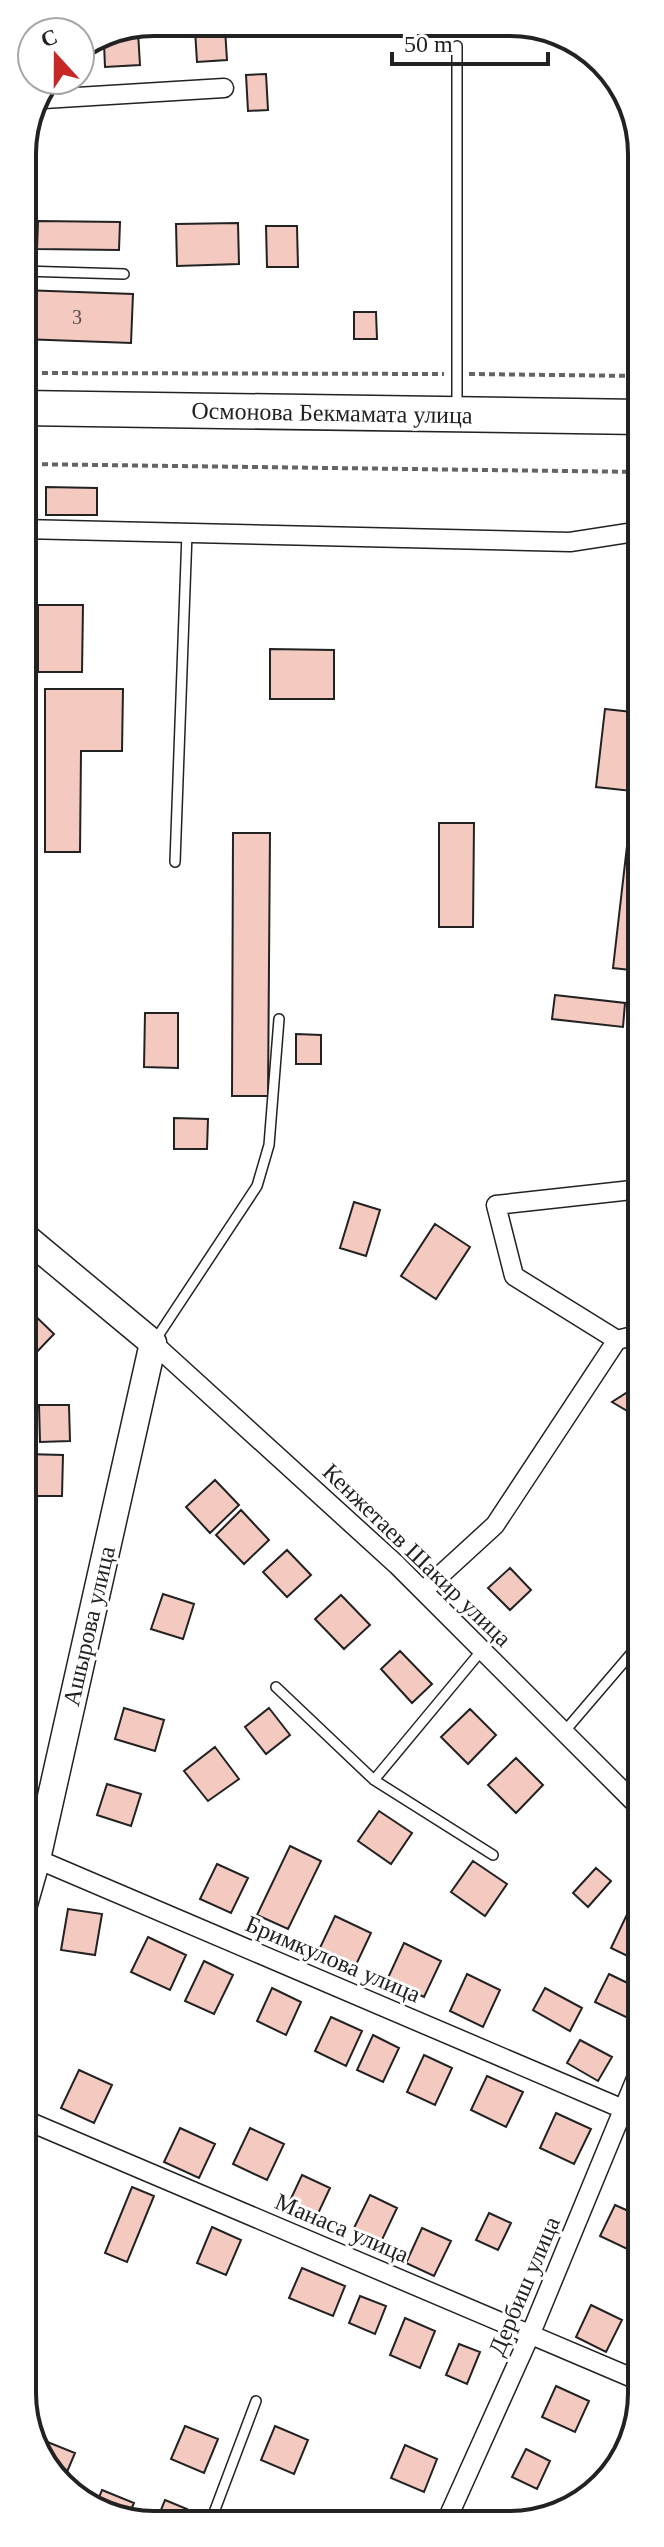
<svg xmlns="http://www.w3.org/2000/svg" width="664" height="2547" font-family="Georgia,serif">
<style>
.building{fill:#f3c9c0;stroke:#222;stroke-width:2}
.lines{fill:none;stroke-linecap:round;stroke-linejoin:round}
.lane-casing{stroke:#222;stroke-width:12}
.street-casing{stroke:#222;stroke-width:21}
.secondary-casing{stroke:#222;stroke-width:29}
.highway-casing{stroke:#222;stroke-width:37}
.path{stroke:#646464;stroke-width:4;stroke-dasharray:6 4;stroke-linecap:butt}
.lane{stroke:#fff;stroke-width:9}
.street{stroke:#fff;stroke-width:18}
.secondary{stroke:#fff;stroke-width:26}
.highway{stroke:#fff;stroke-width:34}
.labels{text-anchor:middle;dominant-baseline:central;stroke-width:6;stroke-linejoin:round;paint-order:stroke}
.number-label{font-size:20px;fill:#564c4a}
.street-label{font-size:24px;fill:#222;stroke:#fff}
.rim{fill:none;stroke:#222;stroke-width:4}
</style>
<rect width="100%" height="100%" fill="#fff"/>
<!-- building -->
<path class="building" d="M225,29L227,60L197,62L195,30Z
M130,32H138L140,65L105,67L104,43Z
M266,74L268,110L248,111L246,75Z
M38,221L120,222L119,250L37,249Z
M238,223L239,264L177,266L176,224Z
M266,226H297L298,267H267Z
M22,290L133,294L131,343L22,339Z
M354,312H376L377,339H354Z
M46,487L97,488V515H46Z
M38,605H83L82,672H38Z
M270,649L334,650V699H270Z
M45,689H123L122,751H81L80,852H45Z
M605,709L641,713V792L596,787Z
M439,823H474L473,927H439Z
M233,833H270L268,1096H232Z
M627,846L641,848L639,971L613,968Z
M555,995L625,1003L623,1027L552,1019Z
M145,1013H178V1068L144,1067Z
M296,1034L321,1035V1064H296Z
M174,1118L208,1119L207,1149H174Z
M354,1202L380,1210L366,1256L340,1248Z
M435,1224L470,1247L436,1299L401,1276Z
M26,1307L54,1334L31,1358L23,1350V1311Z
M641,1386V1419L612,1402L634,1388Z
M39,1405H69L70,1441L40,1442Z
M25,1454L63,1455L62,1496H25Z
M215,1480L239,1505L210,1533L186,1507Z
M241,1510L269,1540L244,1564L216,1535Z
M23,1540L35,1542L29,1586L23,1585Z
M287,1550L311,1575L287,1597L263,1572Z
M510,1568L531,1590L510,1610L488,1588Z
M163,1594L194,1604L183,1639L151,1629Z
M341,1595L370,1625L344,1649L315,1619Z
M400,1651L432,1684L412,1703L381,1669Z
M124,1708L164,1720L155,1751L115,1739Z
M269,1708L290,1735L266,1754L245,1727Z
M470,1709L496,1735L468,1764L441,1737Z
M215,1747L239,1779L208,1801L184,1771Z
M516,1758L543,1785L516,1813L488,1785Z
M107,1784L141,1794L131,1826L97,1815Z
M379,1811L412,1833L391,1864L358,1841Z
M290,1846L321,1861L288,1929L257,1915Z
M473,1861L507,1884L485,1916L451,1892Z
M217,1864L248,1878L231,1913L200,1899Z
M596,1868L611,1881L588,1907L573,1893Z
M631,1906L642,1911V1963L611,1948Z
M68,1909L102,1914L95,1955L61,1950Z
M335,1916L371,1933L354,1969L318,1952Z
M148,1937L186,1955L170,1990L131,1972Z
M404,1943L441,1961L424,1997L387,1980Z
M204,1961L233,1975L214,2014L185,2001Z
M467,1974L500,1990L483,2027L450,2011Z
M609,1974L642,1990V2001L632,2020L595,2002Z
M272,1988L301,2002L286,2035L257,2021Z
M545,1988L582,2008L570,2031L533,2010Z
M331,2017L362,2031L346,2066L315,2051Z
M373,2035L399,2048L383,2082L357,2070Z
M580,2040L612,2057L598,2081L567,2063Z
M424,2055L452,2068L435,2105L407,2092Z
M79,2070L112,2085L94,2123L61,2108Z
M487,2076L523,2092L506,2127L471,2110Z
M556,2113L591,2129L574,2164L540,2148Z
M180,2128L215,2144L199,2178L164,2162Z
M250,2128L284,2144L267,2180L233,2164Z
M302,2175L330,2188L315,2220L287,2207Z
M132,2187L154,2196L127,2262L105,2253Z
M370,2195L397,2208L380,2244L353,2230Z
M615,2205L642,2217V2256L600,2236Z
M489,2213L511,2223L498,2250L476,2240Z
M212,2227L241,2240L226,2275L197,2263Z
M422,2228L451,2241L434,2276L406,2263Z
M302,2268L345,2286L333,2316L289,2298Z
M360,2296L386,2306L375,2334L349,2323Z
M591,2305L622,2320L606,2352L576,2337Z
M405,2318L435,2331L420,2368L390,2355Z
M459,2344L480,2352L467,2384L446,2375Z
M556,2386L589,2401L575,2432L542,2417Z
M185,2426L218,2439L204,2473L171,2459Z
M275,2426L308,2440L294,2474L261,2460Z
M40,2439L75,2453L61,2486L39,2442Z
M405,2445L437,2459L424,2492L391,2478Z
M526,2449L550,2461L537,2489L512,2477Z
M102,2490L134,2503L126,2521L96,2505Z
M165,2500L187,2509L182,2523L156,2522Z
M498,2511L525,2524H492Z"/>
<g class="lines">
<!-- lane casing -->
<g class="lane-casing">
<path id="lane" d="M457,46V408
M22,271L124,274
M175,862L187,533
M154,1342L257,1186L269,1145L279,1019
M276,1687L374,1780L493,1855
M564,1732L641,1642
M374,1780L482,1650
M210,2523L256,2401"/>
</g>
<!-- street casing -->
<g class="street-casing">
<path id="street" d="M44,99L224,88
M22,529L570,542L641,531
M617,1340L514,1276L496,1205L641,1189
M153,1343L397,1565L641,1809
M423,1591L495,1525L617,1340L641,1334
M23,1856L37,1859L623,2109
M23,2119L642,2382
M445,2524L531,2333L642,2064"/>
</g>
<!-- secondary casing -->
<g class="secondary-casing">
<path id="secondary" d="M23,1235L153,1343L37,1859L23,1908"/>
</g>
<!-- highway casing -->
<g class="highway-casing">
<path id="highway" d="M22,408L641,417"/>
</g>
<!-- path -->
<path class="path" d="M22,373L444,374
M469,374L641,376
M22,464L641,472"/>
<!-- lane -->
<use href="#lane" class="lane"/>
<!-- street -->
<use href="#street" class="street"/>
<!-- secondary -->
<use href="#secondary" class="secondary"/>
<!-- highway -->
<use href="#highway" class="highway"/>
</g>
<g class="labels">
<!-- number labels -->
<g class="number-label">
<text x="77" y="317">3</text>
</g>
<!-- street labels -->
<g class="street-label">
<text transform="translate(332 413) rotate(1)">Осмонова Бекмамата улица</text>
<text transform="translate(417 1555) rotate(44)">Кенжетаев Шакир улица</text>
<text transform="translate(89 1626) rotate(-77)">Ашырова улица</text>
<text transform="translate(333 1959) rotate(23)">Бримкулова улица</text>
<text transform="translate(342 2228) rotate(23)">Манаса улица</text>
<text transform="translate(524 2286) rotate(-67)">Дербиш улица</text>
</g>
</g>
<!-- crop -->
<path d="M0 0H664V2547H0ZM154 36H510A118 118 0 0 1 628 154V2393A118 118 0 0 1 510 2511H154A118 118 0 0 1 36 2393V154A118 118 0 0 1 154 36Z" fill="#fff" fill-rule="evenodd"/>
<path class="rim" d="M154 36H510A118 118 0 0 1 628 154V2393A118 118 0 0 1 510 2511H154A118 118 0 0 1 36 2393V154A118 118 0 0 1 154 36Z"/>
<!-- north arrow -->
<g transform="translate(56 56) rotate(339)"><circle r="38" fill="#ffffff" stroke="#a7a7a7" stroke-width="2"/>
<path d="M0-6L14 30L0 20L-14 30Z" fill="#c62828"/>
<text y="-12" font-size="22" font-weight="bold" text-anchor="middle" fill="#222222">С</text>
</g>
<!-- scale -->
<path d="M392 52v12h156v-12" fill="none" stroke="#222222" stroke-width="4"/>
<text x="404" y="52" font-size="24" fill="#222222" stroke="#ffffff" stroke-width="6" paint-order="stroke">50 m</text>
</svg>
